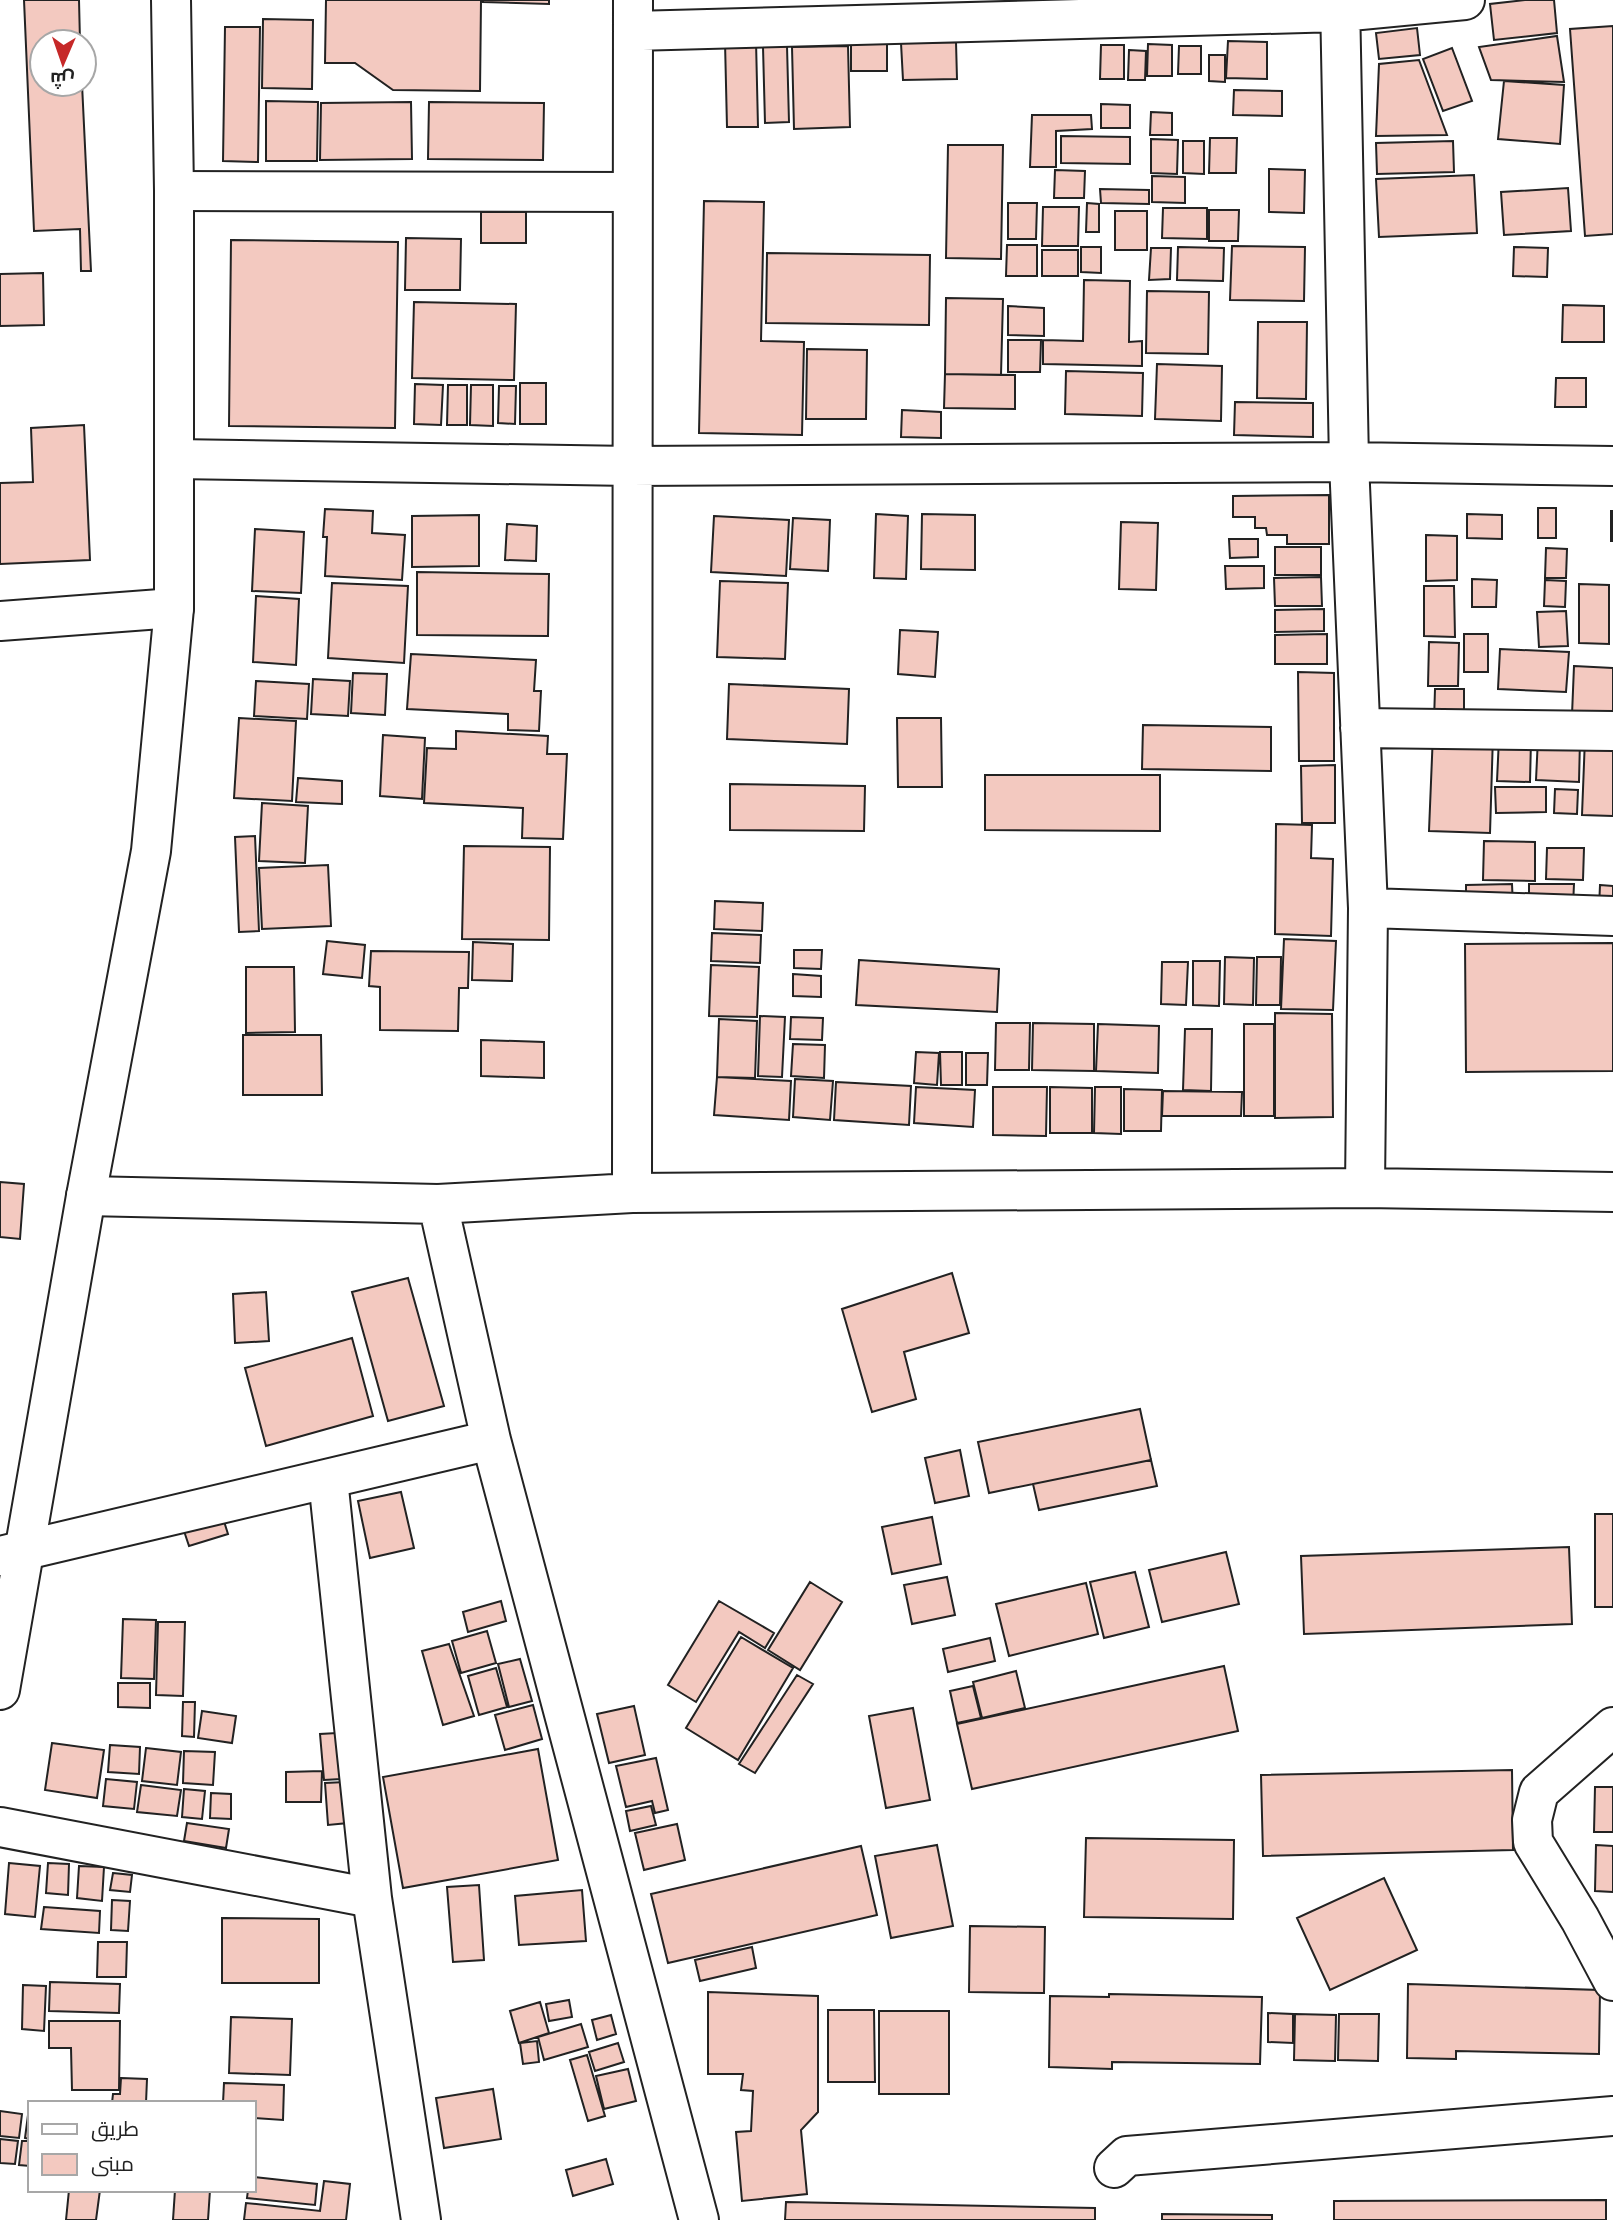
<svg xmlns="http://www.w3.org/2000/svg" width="1613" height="2220" font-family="'Alegreya Sans',Cairo,sans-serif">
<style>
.building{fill:#f3c9c0;stroke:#222;stroke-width:2}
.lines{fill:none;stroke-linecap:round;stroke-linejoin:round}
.street-casing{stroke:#222;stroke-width:42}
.secondary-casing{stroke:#222;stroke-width:42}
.street{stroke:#fff;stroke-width:38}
.secondary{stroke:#fff;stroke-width:38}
</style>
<rect width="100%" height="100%" fill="#fff"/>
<!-- building -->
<path class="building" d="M24,0H79L80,42H42V84H82L91,271H81L80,229L34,231Z
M326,0H481L480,91L393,90L355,63H325Z
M483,0H549V4L483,2Z
M1525,0H1554L1557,33L1494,40L1490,4Z
M263,19L313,20L312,89L262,88Z
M1613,26V234L1585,236L1570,29Z
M225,27H260L258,162L223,161Z
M1417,28L1420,55L1379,59L1376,33Z
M887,35V71H851V36Z
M1557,36L1564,82L1491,80L1479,47Z
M756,41L758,127H727L725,42Z
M1228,41L1267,42V79L1226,78Z
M956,42L957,79L903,80L901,43Z
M1148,44L1172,45V76H1147Z
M1101,45H1124V79H1100Z
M787,46L789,122L765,123L763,47Z
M848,46L850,127L794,129L792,47Z
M1179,46H1201V74H1178Z
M1452,48L1472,101L1443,111L1423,59Z
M1129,50L1146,51L1145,80H1128Z
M1209,55H1225V82L1209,81Z
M1419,60L1447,135L1376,136L1379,64Z
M1504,81L1564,85L1560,144L1498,139Z
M1234,90L1282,91V116L1233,115Z
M266,101L318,102L317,161H266Z
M411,102L412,159L320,160L321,103Z
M429,102L544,103L543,160L428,159Z
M1101,104L1130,105V128H1101Z
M1151,112L1172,113V135H1150Z
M1032,115H1091L1092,129L1056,131V167H1030Z
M1061,136L1130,137V164L1061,163Z
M1210,138H1237L1236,173H1209Z
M1151,139L1178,140L1177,174L1151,173Z
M1183,141H1204V174L1183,173Z
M1453,141L1454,172L1377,174L1376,143Z
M948,145H1003L1001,259L946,258Z
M1269,169L1305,170L1304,213L1269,212Z
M1055,170L1085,171L1084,198H1054Z
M1474,175L1477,233L1379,237L1376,179Z
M1152,176L1185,177V203L1152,202Z
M1568,188L1571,231L1504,235L1501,192Z
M1100,189L1149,190V204L1101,203Z
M704,201L764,202L761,341L804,342L802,435L699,433Z
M1008,203H1037L1036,239H1008Z
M1087,203L1099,204V232H1086Z
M1043,207H1079L1078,246H1042Z
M1163,208H1207V239L1162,238Z
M1209,210H1239L1238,241H1209Z
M1115,211H1147V250H1115Z
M481,212H526V243H481Z
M406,238L461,239L460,290H405Z
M231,240L398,242L395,428L229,426Z
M1007,245H1037V276H1006Z
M1232,246L1305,247L1304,301L1230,300Z
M1081,247H1101V273L1081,272Z
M1178,247L1224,248L1223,281L1177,280Z
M1514,247L1548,248L1547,277L1513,276Z
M1151,248H1171L1170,279L1149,280Z
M1042,250H1078V276H1042Z
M767,253L930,255L929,325L766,323Z
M43,273L44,325L0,326V274Z
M1084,280L1130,281L1129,342L1142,341V366L1043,364V340L1083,341Z
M1147,291L1209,292L1208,354L1146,353Z
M946,298L1003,299L1001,375L945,374Z
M414,302L516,304L514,380L412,378Z
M1563,305L1604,306V342H1562Z
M1008,306L1044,308V336L1008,335Z
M1258,322H1307L1306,399L1257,398Z
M1008,340H1041L1040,372H1008Z
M807,349L867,350L866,419H806Z
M1157,364L1222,366L1221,421L1155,419Z
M1066,371L1143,373L1142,416L1065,414Z
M945,374L1015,375V409L944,408Z
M1556,378H1586V407H1555Z
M520,383H546V424H520Z
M415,384L443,385L441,425L414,424Z
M448,385H467V425H447Z
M471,385H493V426L470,425Z
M499,386H516L515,424L498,423Z
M1235,402L1313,403V437L1234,435Z
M902,410L941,412V438L901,437Z
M84,425L90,560L0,564V483L33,482L31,428Z
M1329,495V544H1287V535H1267L1266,528H1255V517H1233V496Z
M1538,508H1556V538H1538Z
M325,509L373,511L372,533L405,535L402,580L325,576L327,537H323Z
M1611,511H1613V541H1611Z
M876,514L908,516L906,579L874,578Z
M922,514L975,515V570L921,569Z
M1467,514L1502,515V539L1467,538Z
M479,515V566L412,567V516Z
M714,516L789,520L786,576L711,572Z
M793,518L830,520L828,571L790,569Z
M1121,522L1158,523L1156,590L1119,589Z
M507,524L537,526L536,561L505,560Z
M255,529L304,532L301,593L252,591Z
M1426,535L1457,536V580L1426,581Z
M1229,539H1258V557L1230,558Z
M1275,547H1321V575H1275Z
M1546,548L1567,549L1566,578H1545Z
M1225,566H1264V588L1226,589Z
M417,572L549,574L548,636L417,635Z
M1321,577L1322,606H1275L1274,578Z
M1472,579L1497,580L1496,607H1472Z
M1545,580L1566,581L1565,607L1544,606Z
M720,581L788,583L785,659L717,657Z
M332,583L408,586L404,663L328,658Z
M1579,584L1609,585V644L1579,643Z
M1424,586H1454L1455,637L1424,636Z
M256,596L299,599L296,665L253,662Z
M1324,609V631L1275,632V610Z
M1566,611L1568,646L1539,647L1537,612Z
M900,630L938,632L935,677L898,674Z
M1327,634V664H1275V635Z
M1464,634H1488V672H1464Z
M1429,642L1459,643L1458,686H1428Z
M1500,649L1569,652L1566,692L1498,689Z
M411,654L536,660L534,691H541L539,731L508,730V714L407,709Z
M1574,666L1613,668V716L1572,715Z
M1298,672L1334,673V761H1299Z
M353,673L387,674L385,715L351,713Z
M313,679L350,681L348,716L311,714Z
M256,681L309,684L307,719L254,716Z
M729,684L849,689L847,744L727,739Z
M1435,689H1464V721H1434Z
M239,718L296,721L292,801L234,798Z
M897,718H941L942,787H898Z
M1143,725L1271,727V771L1142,769Z
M456,731L548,736L547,754H567L563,839L522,838L523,808L424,803L427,748L456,749Z
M1433,733L1493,735L1490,833L1429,831Z
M383,735L425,738L422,799L380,796Z
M1499,738L1531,740L1530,782L1497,781Z
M1538,738L1580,740L1579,782L1536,780Z
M1585,738L1613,739V816L1582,815Z
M1335,765V823H1302L1301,766Z
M985,775H1160V831L985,830Z
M298,778L342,781V804L296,802Z
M730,784L865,786L864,831L730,830Z
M1495,787H1546V812L1496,813Z
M1555,789L1578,790L1577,814L1554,813Z
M262,803L308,806L305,863L259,861Z
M1276,824L1312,825L1311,858L1333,859L1331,936L1275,934Z
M255,836L259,931L239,932L235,837Z
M1484,841L1535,842V881L1483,880Z
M464,846L550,847L549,940L462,939Z
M1547,848H1584L1583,880L1546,879Z
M328,865L331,926L262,929L259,868Z
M1512,884L1513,907H1466V885Z
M1529,884H1574L1573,906L1529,905Z
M1600,885L1613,886V908H1599Z
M715,901L763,903L762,931L714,929Z
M712,933L761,935L760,963L711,961Z
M1284,939L1336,941L1333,1010L1281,1009Z
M327,941L365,945L362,978L323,974Z
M473,942L513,944L512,981L472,980Z
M1613,943V1071L1466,1072L1465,944Z
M794,950H822L821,969L794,968Z
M371,951L469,952L468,988H459L458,1031L380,1030V987L369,986Z
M1225,957L1254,958L1253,1005L1224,1004Z
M1257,957H1281L1280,1005H1256Z
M859,960L999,969L997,1012L856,1005Z
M1193,961H1220L1219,1006L1193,1005Z
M1162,962H1188L1186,1005L1161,1004Z
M711,965L759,967L757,1017L709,1016Z
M246,967H294L295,1032L246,1033Z
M793,974L821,976V997L793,996Z
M1275,1013L1332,1014L1333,1117L1275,1118Z
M760,1016L785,1017L782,1077L758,1076Z
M791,1017L823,1018L822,1040L790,1039Z
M719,1019L757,1021L755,1078L717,1077Z
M996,1023H1030L1029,1070H995Z
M1033,1023L1094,1024V1071L1032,1070Z
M1098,1024L1159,1026L1158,1073L1096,1071Z
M1244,1024H1274V1116H1244Z
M1185,1029H1212L1211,1091L1183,1090Z
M243,1035H321L322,1095H243Z
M481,1040L544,1042V1078L481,1076Z
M793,1044L825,1045L824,1078L791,1076Z
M916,1052L939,1053L937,1085L914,1083Z
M940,1052H962V1085H941Z
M966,1053H988L987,1085H966Z
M717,1077L791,1081L789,1120L714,1115Z
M795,1079L833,1081L830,1120L793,1117Z
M836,1082L911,1086L909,1125L834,1120Z
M916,1087L975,1090L973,1127L914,1123Z
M993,1087H1047L1046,1136L993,1135Z
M1050,1087L1092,1088V1133H1050Z
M1095,1087H1121V1134L1094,1133Z
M1124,1089L1162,1090L1161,1131H1124Z
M1163,1091L1242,1092L1241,1116H1162Z
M0,1182L24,1184L20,1239L0,1237Z
M952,1273L969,1333L904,1352L916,1399L872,1412L842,1309Z
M408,1278L444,1406L388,1421L352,1292Z
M266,1292L269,1341L235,1343L233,1294Z
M352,1338L373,1416L266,1446L245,1368Z
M1140,1409L1151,1460L989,1493L978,1442Z
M960,1450L969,1496L935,1503L925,1458Z
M1151,1460L1157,1486L1039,1510L1033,1484Z
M401,1492L414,1548L370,1558L358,1501Z
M1595,1514H1613V1607H1595Z
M222,1515L228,1534L189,1546L183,1528Z
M932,1517L941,1564L892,1574L882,1527Z
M1569,1547L1572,1624L1304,1634L1301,1556Z
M1226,1552L1239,1604L1162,1622L1149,1570Z
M1135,1572L1149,1627L1104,1638L1090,1582Z
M947,1577L955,1615L912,1624L904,1585Z
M810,1582L842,1602L800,1670L768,1650Z
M1086,1583L1098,1634L1009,1656L996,1604Z
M501,1601L506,1621L468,1632L463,1612Z
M719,1601L774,1633L765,1648L739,1632L696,1702L668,1685Z
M123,1619L156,1620L154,1679L121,1678Z
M158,1622H185L183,1696L156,1695Z
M487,1631L496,1663L461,1673L452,1641Z
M741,1637L793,1668L738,1760L686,1728Z
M990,1638L995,1661L948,1672L943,1649Z
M449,1644L474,1716L443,1725L422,1651Z
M520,1659L532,1701L509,1707L498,1664Z
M1224,1666L1238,1731L972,1789L957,1724Z
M496,1668L507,1707L479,1715L468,1676Z
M1016,1671L1025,1708L982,1718L973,1682Z
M797,1675L813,1684L755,1773L739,1764Z
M118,1683H150V1708L118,1707Z
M973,1686L981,1718L957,1723L950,1691Z
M183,1702H195L194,1737L182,1736Z
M533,1705L542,1739L505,1750L495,1715Z
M634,1706L645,1755L609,1763L597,1714Z
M913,1708L930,1800L886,1808L869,1716Z
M202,1711L236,1716L232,1743L198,1738Z
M337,1733L341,1779L324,1780L320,1734Z
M52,1743L104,1750L97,1798L45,1790Z
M110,1745L140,1747L139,1774L108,1772Z
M146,1748L181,1752L177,1785L142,1781Z
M538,1749L558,1860L403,1888L383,1777Z
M184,1751L215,1752L213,1785L183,1783Z
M656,1758L668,1810L655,1813L652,1801L626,1807L616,1766Z
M1512,1770L1513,1850L1263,1856L1261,1775Z
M322,1771L321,1802H286V1772Z
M106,1779L137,1782L134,1809L103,1806Z
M345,1782L348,1823L328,1825L325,1783Z
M141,1785L181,1790L177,1816L137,1812Z
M1595,1787H1613V1832H1594Z
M184,1789L205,1791L202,1819L182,1817Z
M211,1793L231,1794V1819L210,1818Z
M651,1806L656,1825L630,1831L626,1811Z
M187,1823L229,1829L226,1848L184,1841Z
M677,1824L685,1860L644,1870L635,1833Z
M1086,1838L1234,1840L1233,1919L1084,1917Z
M937,1845L953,1926L891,1938L875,1856Z
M1596,1845L1613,1846V1892L1595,1891Z
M861,1846L877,1915L668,1963L651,1894Z
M9,1863L40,1866L35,1917L5,1914Z
M48,1863L69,1864L68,1895L46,1893Z
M79,1866L104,1867L102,1901L77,1898Z
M113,1873L132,1875L130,1892L110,1890Z
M1384,1878L1417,1950L1330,1990L1297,1918Z
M479,1885L484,1960L453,1962L447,1887Z
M582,1890L586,1941L519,1945L515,1896Z
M112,1900L130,1901L128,1931L111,1930Z
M44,1907L100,1911L99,1933L41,1929Z
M222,1918L319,1919V1983H222Z
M970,1926L1045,1927L1044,1993L969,1992Z
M98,1942H127L126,1977H97Z
M752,1947L756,1968L700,1981L695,1960Z
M50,1982L120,1984L119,2013L49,2011Z
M1408,1984L1600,1990L1599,2054L1456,2051V2059L1407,2058Z
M23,1985L46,1986L44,2031L22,2029Z
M708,1992L818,1996V2112L801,2130L807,2194L742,2201L736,2132L751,2131L753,2091L741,2090L743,2074H708Z
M1109,1994L1262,1997L1260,2064L1112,2062V2069L1049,2067L1050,1996L1109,1997Z
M569,2000L572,2017L549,2021L546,2004Z
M540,2002L549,2033L519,2043L510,2011Z
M828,2010H874L875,2082H828Z
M879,2011H949V2094H879Z
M1268,2013L1293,2014V2043L1268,2042Z
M1295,2014L1336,2015L1335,2061L1294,2060Z
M1339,2014H1379L1378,2061L1338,2060Z
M611,2015L616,2034L597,2040L592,2020Z
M231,2017L292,2019L290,2075L229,2073Z
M49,2021H120L119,2090H72L71,2048H49Z
M581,2024L588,2047L544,2060L538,2037Z
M537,2041L539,2062L523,2064L520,2043Z
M618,2043L624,2062L595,2071L589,2052Z
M587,2055L605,2116L588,2121L570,2060Z
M628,2069L636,2101L604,2109L596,2076Z
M121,2078L147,2079L146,2103H112L113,2094H120Z
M224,2083L284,2085L283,2120L254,2118V2103H223Z
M493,2089L501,2139L444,2148L436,2098Z
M0,2111L22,2114L19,2138L0,2136Z
M28,2115H30V2139L25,2138Z
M0,2139L18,2141L15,2164L0,2163Z
M22,2141H30V2166L19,2165Z
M606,2159L613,2184L573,2196L566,2170Z
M254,2177L317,2184L315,2205L247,2198L248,2190H254Z
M324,2181L350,2184L346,2220H244L246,2203L320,2211Z
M69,2190H100L96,2220H66Z
M175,2190H210L208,2220H173Z
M1606,2200V2220H1334V2201Z
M786,2202L1095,2208V2220H785Z
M1162,2214L1272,2215V2220H1162Z"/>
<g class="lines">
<!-- street casing -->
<g class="street-casing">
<path id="street" d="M1340,0L1349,462L1368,908L1365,1188
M633,31L1340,12L1465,0
M174,191L632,192
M175,459L631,466L1349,462L1613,466
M0,621L174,608
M1360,728L1613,731
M1368,908L1613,916
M632,1193L633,0
M86,1196L438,1204L632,1193L1365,1188L1613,1192
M438,1204L491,1440L699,2220
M328,1479L372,1898L421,2220
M0,1556L491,1440
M1613,1727L1539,1792L1532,1820L1533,1842L1580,1919L1613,1981
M0,1827L372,1898
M1114,2168L1127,2156L1613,2116"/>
</g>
<!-- secondary casing -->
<g class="secondary-casing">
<path id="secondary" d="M0,1690L86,1196L151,851L174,608V191L171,0"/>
</g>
<!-- street -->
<use href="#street" class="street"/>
<!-- secondary -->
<use href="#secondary" class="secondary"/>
</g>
<!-- legend -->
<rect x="28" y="2101" width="228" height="91" fill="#ffffff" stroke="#a7a7a7" stroke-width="2"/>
<rect x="42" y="2124" width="35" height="10" fill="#ffffff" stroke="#a7a7a7" stroke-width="2"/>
<text x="91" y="2136" font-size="21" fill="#222222">طريق</text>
<rect x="42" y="2154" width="35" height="21" fill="#f3c9c0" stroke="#a7a7a7" stroke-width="2"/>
<text x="91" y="2171" font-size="21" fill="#222222">مبنى</text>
<!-- north arrow -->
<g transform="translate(63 63) rotate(182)"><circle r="33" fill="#ffffff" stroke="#a7a7a7" stroke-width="2"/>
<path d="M0-5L12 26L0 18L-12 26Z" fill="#c62828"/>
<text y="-10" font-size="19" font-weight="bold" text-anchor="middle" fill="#222222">ش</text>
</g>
</svg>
